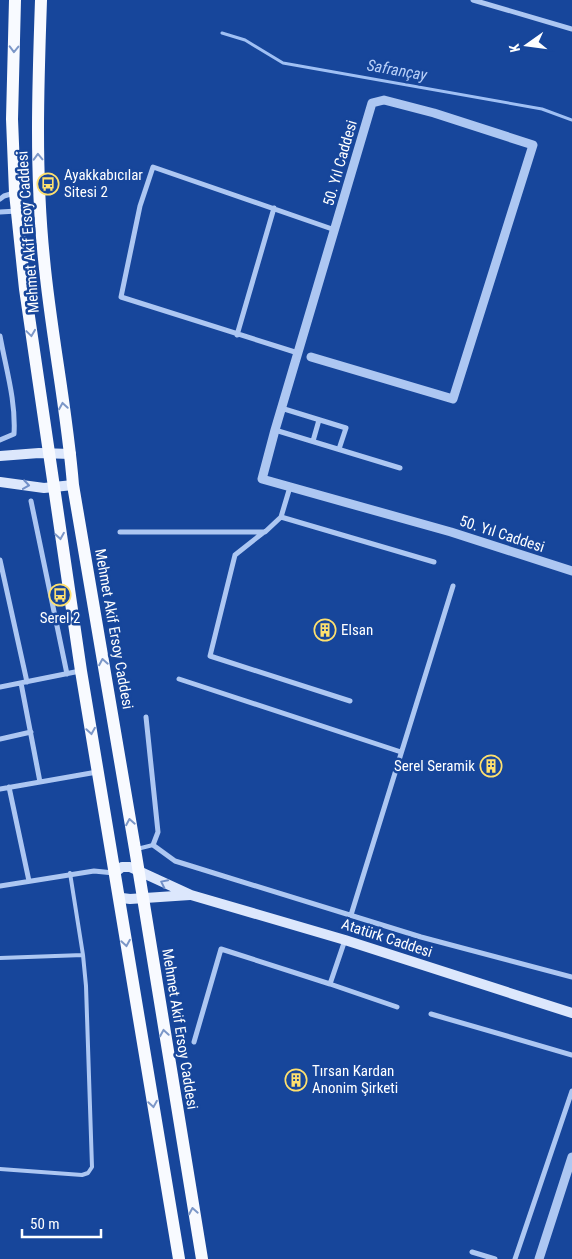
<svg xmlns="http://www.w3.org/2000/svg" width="572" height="1259" font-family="'Roboto Condensed',sans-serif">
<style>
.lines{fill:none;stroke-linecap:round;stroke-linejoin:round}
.stream{stroke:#a0c0f4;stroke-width:3}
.service{stroke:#adc7f2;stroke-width:4}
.minor{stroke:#adc7f2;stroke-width:5}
.tertiary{stroke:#adc7f2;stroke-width:9}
.secondary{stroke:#dce7fc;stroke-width:10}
.primary{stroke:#f8faff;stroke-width:12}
.oneway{stroke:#7c97c8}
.oneway2{stroke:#708ec7}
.labels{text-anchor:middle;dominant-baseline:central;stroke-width:5;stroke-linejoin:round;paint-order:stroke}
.street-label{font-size:15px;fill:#fff;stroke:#17469b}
.poi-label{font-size:15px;fill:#fff;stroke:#17469b;text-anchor:start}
.water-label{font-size:16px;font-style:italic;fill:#bad1f9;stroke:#17469b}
</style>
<rect width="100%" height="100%" fill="#17469b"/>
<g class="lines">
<!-- stream -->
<path class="stream" d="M222,33L245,40L283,63L542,109L572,120"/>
<!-- service -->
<path class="service" d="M137,849L153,845
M0,958L83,955
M0,1169L82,1175L88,1173L92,1167L86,986L83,955L70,873"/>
<!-- minor -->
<path class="minor" d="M473,0L572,29
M0,199L4,196L14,193
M0,212L17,211
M237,335L274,208
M0,336C6,369 16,401 14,434L0,440
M298,353L121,297L140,206L153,167L335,230
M281,408L346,428L339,449
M275,430L400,468
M313,441L319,420
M31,501L67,674
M281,517L290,487
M120,532H265L281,517L434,562
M264,532L235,555L210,656L350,701
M0,560L27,682
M179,679L401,752
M21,683L40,782
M0,687L80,671
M146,717L158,832L153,845L175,861L421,937L572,977
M0,739L31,732
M9,787L29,881
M0,789L97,772
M0,886L94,871L114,873
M351,915L453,586
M345,940L330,984L397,1007
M431,1014L572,1055
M194,1042L221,949L330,984
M472,1252L495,1259
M515,1259L572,1091"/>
<!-- tertiary -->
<path class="tertiary" d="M311,357L453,399L533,145L434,113L384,100L372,103L275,430L262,479L451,532L572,571
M539,1259L572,1157"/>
<!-- secondary -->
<path class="secondary" d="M0,456L39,453L71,454
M0,482L44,488L73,485
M114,873L122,867H130L191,895L345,940L572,1013
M118,895L122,898L130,899L190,895"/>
<!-- primary -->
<path class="primary" d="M15,0L12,119L15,193L25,289L81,671L179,1259
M41,0C38,86 35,172 44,259C51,334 67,409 73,485L135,849L202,1259"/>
</g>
<!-- one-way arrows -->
<defs><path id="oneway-chevron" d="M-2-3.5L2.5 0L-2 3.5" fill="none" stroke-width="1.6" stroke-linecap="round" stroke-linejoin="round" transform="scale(1.25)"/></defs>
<g class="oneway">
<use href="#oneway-chevron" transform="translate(14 49) rotate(91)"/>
<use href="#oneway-chevron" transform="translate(38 157) rotate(-92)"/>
<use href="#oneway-chevron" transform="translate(31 333) rotate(82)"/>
<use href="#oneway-chevron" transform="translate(63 406) rotate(-99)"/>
<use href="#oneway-chevron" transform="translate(60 536) rotate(81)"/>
<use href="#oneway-chevron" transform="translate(103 662) rotate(-100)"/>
<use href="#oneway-chevron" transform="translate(91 731) rotate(81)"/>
<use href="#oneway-chevron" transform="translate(130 822) rotate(-100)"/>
<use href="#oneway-chevron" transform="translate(126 943) rotate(81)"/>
<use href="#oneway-chevron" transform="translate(164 1033) rotate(-99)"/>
<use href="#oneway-chevron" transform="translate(153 1104) rotate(81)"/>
<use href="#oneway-chevron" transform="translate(193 1211) rotate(-100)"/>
</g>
<g class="oneway2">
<use href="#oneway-chevron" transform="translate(26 485) rotate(8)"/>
<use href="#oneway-chevron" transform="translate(164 883) rotate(-154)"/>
</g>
<!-- icons -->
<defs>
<g id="bus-ring" transform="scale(1.125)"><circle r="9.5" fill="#17469b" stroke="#ffe16e" stroke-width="1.5"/><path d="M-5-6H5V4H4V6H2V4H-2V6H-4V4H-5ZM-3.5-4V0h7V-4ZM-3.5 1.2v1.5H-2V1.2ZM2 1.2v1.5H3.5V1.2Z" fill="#ffe16e"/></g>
<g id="building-ring" transform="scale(1.125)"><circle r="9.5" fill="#17469b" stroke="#ffe16e" stroke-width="1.5"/><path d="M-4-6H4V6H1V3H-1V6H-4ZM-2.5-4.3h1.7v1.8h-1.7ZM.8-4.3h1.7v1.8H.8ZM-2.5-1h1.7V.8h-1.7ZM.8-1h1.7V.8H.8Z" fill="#ffe16e"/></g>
</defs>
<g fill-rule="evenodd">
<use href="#bus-ring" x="48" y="184"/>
<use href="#bus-ring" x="60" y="595"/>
<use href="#building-ring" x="325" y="630"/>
<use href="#building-ring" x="491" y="766"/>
<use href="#building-ring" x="296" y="1080"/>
</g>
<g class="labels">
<!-- street labels -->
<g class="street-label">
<text transform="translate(340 163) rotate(-74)">50. Yıl Caddesi</text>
<text transform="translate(28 232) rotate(-94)">Mehmet Akif Ersoy Caddesi</text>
<text transform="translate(502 534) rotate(18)">50. Yıl Caddesi</text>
<text transform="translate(114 629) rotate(80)">Mehmet Akif Ersoy Caddesi</text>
<text transform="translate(387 938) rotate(18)">Atatürk Caddesi</text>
<text transform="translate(180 1029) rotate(81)">Mehmet Akif Ersoy Caddesi</text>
</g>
<!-- poi labels -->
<g class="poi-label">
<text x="64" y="175">Ayakkabıcılar<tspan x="64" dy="17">Sitesi 2</tspan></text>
<text x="60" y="618" text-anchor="middle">Serel 2</text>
<text x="341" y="630">Elsan</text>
<text x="475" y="766" text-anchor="end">Serel Seramik</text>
<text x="312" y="1071">Tırsan Kardan<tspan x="312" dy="17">Anonim Şirketi</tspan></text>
</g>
<!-- water labels -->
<g class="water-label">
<text transform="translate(397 70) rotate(10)">Safrançay</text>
</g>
</g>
<!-- north arrow -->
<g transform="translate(527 45) rotate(256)" stroke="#17469b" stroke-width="4" paint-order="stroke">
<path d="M0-4L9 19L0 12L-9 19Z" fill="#ffffff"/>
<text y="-8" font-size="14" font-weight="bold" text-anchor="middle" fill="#ffffff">K</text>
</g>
<!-- scale -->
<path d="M22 1229v8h79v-8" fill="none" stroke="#ffffff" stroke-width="2.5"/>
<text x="30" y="1229" font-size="15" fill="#ffffff" stroke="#17469b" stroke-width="4" paint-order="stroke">50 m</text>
</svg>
